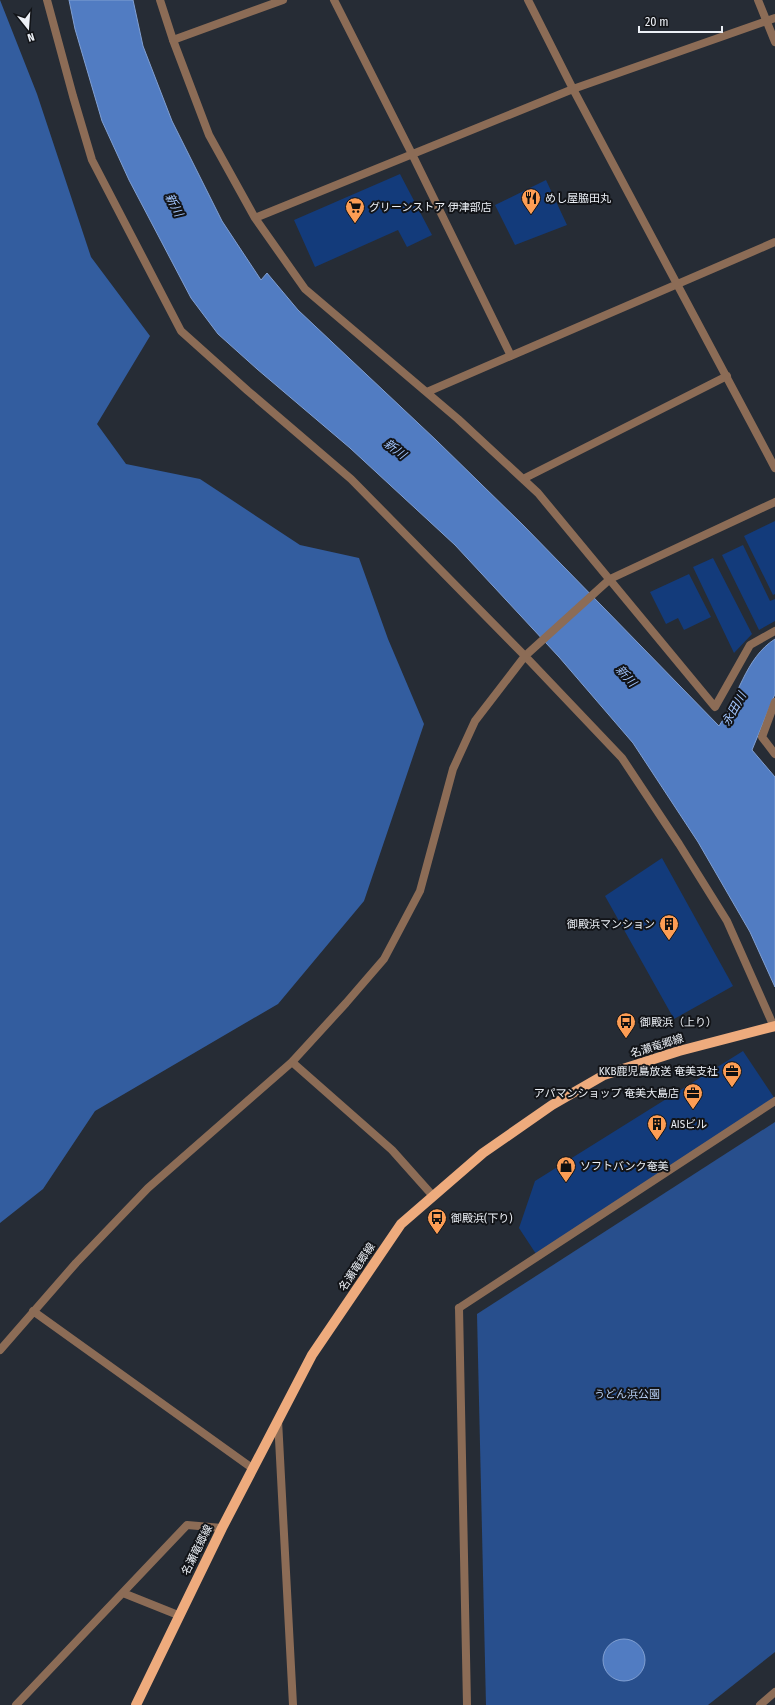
<svg xmlns="http://www.w3.org/2000/svg" width="775" height="1705" font-family="'Fira Sans Condensed','Noto Sans JP',sans-serif">
<style>
.green{fill:#284f8d}
.forest{fill:#335d9f}
.water{fill:#517cc2;stroke:#809fd2}
.building{fill:#133b7b}
.lines{fill:none;stroke-linecap:round;stroke-linejoin:round}
.service{stroke:#8c6c56;stroke-width:8}
.minor{stroke:#8c6c56;stroke-width:8}
.tertiary{stroke:#8c6c56;stroke-width:8}
.primary{stroke:#eeab7d;stroke-width:10}
.labels{text-anchor:middle;dominant-baseline:central;stroke-width:4;stroke-linejoin:round;paint-order:stroke}
.poi-label{font-size:11px;fill:#ecf0f6;stroke:#121418;text-anchor:start}
.street-label{font-size:11px;fill:#ecf0f6;stroke:#121418}
.park-label{font-size:11px;fill:#b5cdf2;stroke:#121418}
.water-label{font-size:12px;font-style:italic;fill:#a3c6fe;stroke:#121418}
</style>
<rect width="100%" height="100%" fill="#262c35"/>
<!-- green -->
<path class="green" d="M775,1122V1652L708,1705H486L477,1314Z"/>
<!-- forest -->
<path class="forest" d="M0,0L37,94L91,257L150,336L97,424L126,464L200,479L300,545L359,558L388,639L424,724L364,901L278,1004L95,1111L43,1189L0,1223Z"/>
<!-- water -->
<path class="water" d="M69,0H133L143,46L172,121L222,221L261,280L267,273L298,310L436,440L523,525L719,726C738,698 745,658 775,639V694L752,750L775,777V987L750,932L698,842L633,743L559,657L455,545L350,448L257,369L218,334L191,298L129,180L102,121L75,29Z
M603 1660a21 21 0 1 1 42 0a21 21 0 1 1-42 0Z"/>
<!-- building -->
<path class="building" d="M400,174L432,235L407,247L398,230L315,267L294,220Z
M546,180L567,225L515,245L495,205Z
M775,521V594L773,595L744,536Z
M743,545L770,601L775,599V621L759,630L722,555Z
M713,558L752,634L734,653L693,567Z
M689,574L711,617L684,630L678,618L666,624L650,592Z
M662,858L733,986L674,1019L605,896Z
M743,1051L775,1099L538,1257L519,1228L535,1181Z"/>
<g class="lines">
<!-- service -->
<path class="service" d="M173,40L283,0
M459,1308L775,1101
M123,1593L178,1615
M16,1705L187,1525L222,1528"/>
<!-- minor -->
<path class="minor" d="M47,0L73,96L92,160L181,331L248,391L351,479L525,656L622,758L679,844L727,921L774,1027
M160,0L173,40L209,135L255,218L305,289L458,419L538,493L715,707L750,645L775,631
M334,0L412,154L511,356
M528,0L573,89L775,468
M758,0L775,42
M255,218L573,89L775,18
M427,392L775,242
M523,479L727,376
M775,702L762,737L775,754
M292,1062L392,1150L433,1196
M459,1308L467,1705
M33,1311L252,1468
M0,1350L76,1263L148,1188L292,1062L346,1003L384,959L420,891L453,769L475,721L525,656L610,579L775,502"/>
<!-- tertiary -->
<path class="tertiary" d="M278,1420L293,1705
M760,1705L775,1692"/>
<!-- primary -->
<path class="primary" d="M136,1705L222,1528L312,1355L401,1224L483,1153L552,1105L604,1075L679,1051L775,1026"/>
</g>
<!-- icons -->
<defs>
<g id="restaurant-pin" transform="scale(1)"><path d="M0 17L-7.5 6A9.5 9.5 0 1 1 7.5 6Z" fill="#fd9d54" stroke="#121418"/><path d="M-5-6h1v4h1v-4h1v4h1v-4h1v5L-1.5 .5V6h-2V.5L-5-1ZM5-6V6H3V1.5H1.5Q1.5-4 5-6Z" fill="#111"/></g>
<g id="supermarket-pin" transform="scale(1)"><path d="M0 17L-7.5 6A9.5 9.5 0 1 1 7.5 6Z" fill="#fd9d54" stroke="#121418"/><path d="M-6-5.5h2.5l.6 2H6L4.5 2H-2.5L-4.4-4H-6ZM-1.5 3.2a1.3 1.3 0 1 0 .1 0ZM3 3.2a1.3 1.3 0 1 0 .1 0Z" fill="#111"/></g>
<g id="building-pin" transform="scale(1)"><path d="M0 17L-7.5 6A9.5 9.5 0 1 1 7.5 6Z" fill="#fd9d54" stroke="#121418"/><path d="M-4-6H4V6H1V3H-1V6H-4ZM-2.5-4.3h1.7v1.8h-1.7ZM.8-4.3h1.7v1.8H.8ZM-2.5-1h1.7V.8h-1.7ZM.8-1h1.7V.8H.8Z" fill="#111"/></g>
<g id="bus-pin" transform="scale(1)"><path d="M0 17L-7.5 6A9.5 9.5 0 1 1 7.5 6Z" fill="#fd9d54" stroke="#121418"/><path d="M-5-6H5V4H4V6H2V4H-2V6H-4V4H-5ZM-3.5-4V0h7V-4ZM-3.5 1.2v1.5H-2V1.2ZM2 1.2v1.5H3.5V1.2Z" fill="#111"/></g>
<g id="office-pin" transform="scale(1)"><path d="M0 17L-7.5 6A9.5 9.5 0 1 1 7.5 6Z" fill="#fd9d54" stroke="#121418"/><path d="M-6-3h4V-5.5h4V-3h4V5H-6ZM-1-4.5V-3h2v-1.5ZM-6 0V1H6V0Z" fill="#111"/></g>
<g id="shop-pin" transform="scale(1)"><path d="M0 17L-7.5 6A9.5 9.5 0 1 1 7.5 6Z" fill="#fd9d54" stroke="#121418"/><path d="M-5-2.5h2.3a2.7 3.5 0 0 1 5.4 0H5L5.5 6h-11ZM-1.5-2.5h3a1.5 2.3 0 0 0-3 0Z" fill="#111"/></g>
</defs>
<g fill-rule="evenodd">
<use href="#restaurant-pin" x="531" y="198"/>
<use href="#supermarket-pin" x="355" y="207"/>
<use href="#building-pin" x="669" y="924"/>
<use href="#bus-pin" x="626" y="1022"/>
<use href="#office-pin" x="732" y="1071"/>
<use href="#office-pin" x="693" y="1093"/>
<use href="#building-pin" x="657" y="1124"/>
<use href="#shop-pin" x="566" y="1166"/>
<use href="#bus-pin" x="437" y="1218"/>
</g>
<g class="labels">
<!-- poi labels -->
<g class="poi-label">
<text x="545" y="198">めし屋脇田丸</text>
<text x="369" y="207">グリーンストア 伊津部店</text>
<text x="655" y="924" text-anchor="end">御殿浜マンション</text>
<text x="640" y="1022">御殿浜（上り）</text>
<text x="718" y="1071" text-anchor="end">KKB鹿児島放送 奄美支社</text>
<text x="679" y="1093" text-anchor="end">アパマンショップ 奄美大島店</text>
<text x="671" y="1124">AISビル</text>
<text x="580" y="1166">ソフトバンク奄美</text>
<text x="451" y="1218">御殿浜(下り)</text>
</g>
<!-- street labels -->
<g class="street-label">
<text transform="translate(657 1046) rotate(-17)">名瀬竜郷線</text>
<text transform="translate(357 1267) rotate(-56)">名瀬竜郷線</text>
<text transform="translate(197 1550) rotate(-63)">名瀬竜郷線</text>
</g>
<!-- park labels -->
<g class="park-label">
<text x="627" y="1394">うどん浜公園</text>
</g>
<!-- water labels -->
<g class="water-label">
<text transform="translate(174 205) rotate(63)">新川</text>
<text transform="translate(395 449) rotate(37)">新川</text>
<text transform="translate(626 676) rotate(47)">新川</text>
<text transform="translate(734 709) rotate(-61)">永田川</text>
</g>
</g>
<!-- north arrow -->
<g transform="translate(28 28) rotate(163)" stroke="#121418" stroke-width="3" paint-order="stroke">
<path d="M0-3L7 15L0 10L-7 15Z" fill="#ecf0f6"/>
<text y="-6" font-size="11" font-weight="bold" text-anchor="middle" fill="#ecf0f6">N</text>
</g>
<!-- scale -->
<path d="M639 26v6h83v-6" fill="none" stroke="#ecf0f6" stroke-width="2"/>
<text x="645" y="26" font-size="12" fill="#ecf0f6" stroke="#121418" stroke-width="3" paint-order="stroke">20 m</text>
</svg>
